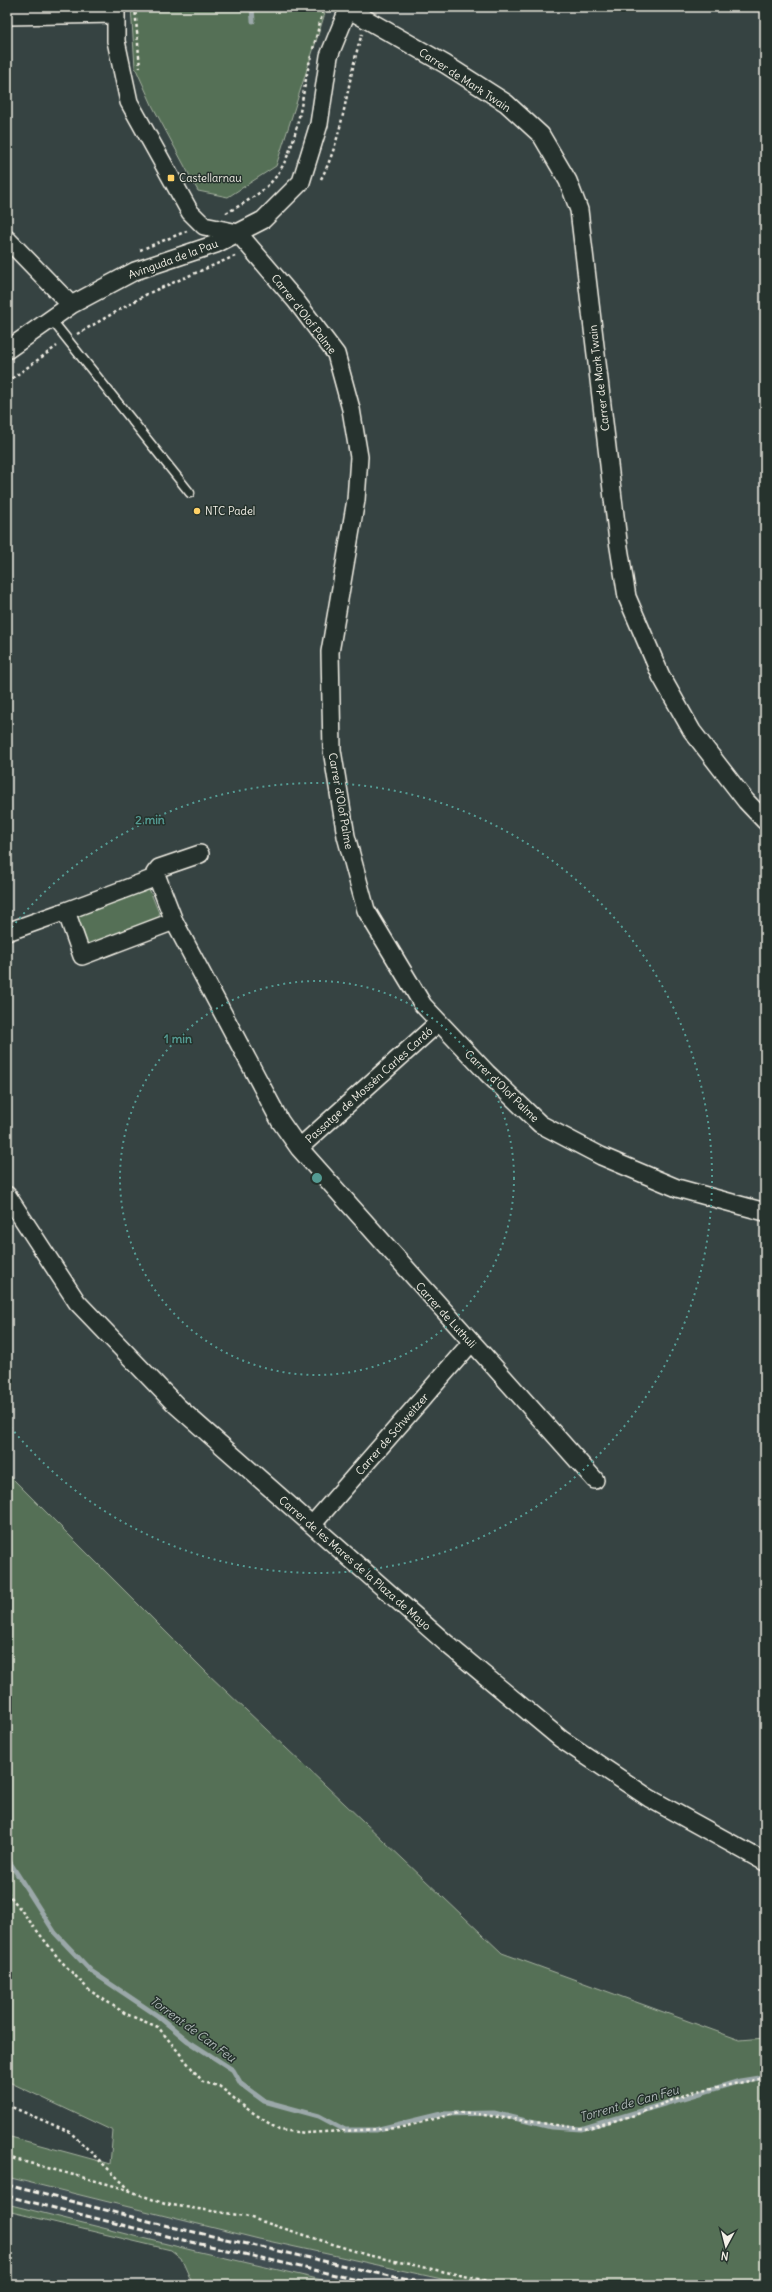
<svg xmlns="http://www.w3.org/2000/svg" width="772" height="2292" font-family="Delius,sans-serif">
<style>
.built{fill:#414e51}
.green{fill:#557056;stroke:#a4b09f}
.lines{fill:none;stroke-linecap:round;stroke-linejoin:round}
.stream{stroke:#9ba8a9;stroke-width:5}
.lane-casing{stroke:#f4f1e8;stroke-width:11}
.street-casing{stroke:#f4f1e8;stroke-width:20}
.path{stroke:#f4f1e8;stroke-width:2.5;stroke-dasharray:3 3;stroke-linecap:butt}
.lane{stroke:#26332d;stroke-width:8}
.street{stroke:#26332d;stroke-width:17}
.rail{stroke:#f4f1e8;stroke-width:3;stroke-dasharray:6 3;stroke-linecap:butt}
.ring{fill:none;stroke:#549b93;stroke-width:2;stroke-dasharray:2 4}
.poi-dot{fill:#ffd166;stroke:#26332d;stroke-width:1.5}
.labels{text-anchor:middle;dominant-baseline:central;stroke-width:3;stroke-linejoin:round;paint-order:stroke}
.street-label{font-size:11px;fill:#f4f1e8;stroke:#26332d}
.poi-label{font-size:11px;fill:#f4f1e8;stroke:#26332d;text-anchor:start}
.water-label{font-size:12px;font-style:italic;fill:#b1bab9;stroke:#26332d}
.centre{fill:#549b93;stroke:#26332d;stroke-width:2}
.ring-label{font-size:12px;text-anchor:middle;font-weight:bold;fill:#549b93;stroke:#26332d;stroke-width:3;stroke-linejoin:round;paint-order:stroke}
</style>
<rect width="100%" height="100%" fill="#364342"/>
<filter id="ink" filterUnits="userSpaceOnUse"><feTurbulence type="fractalNoise" baseFrequency=".025" numOctaves="2"/><feDisplacementMap in="SourceGraphic" scale="8" xChannelSelector="R" yChannelSelector="G"/><feConvolveMatrix kernelMatrix="1 2 1 2 8 2 1 2 1" color-interpolation-filters="sRGB"/></filter>
<g filter="url(#ink)">
<!-- built -->
<path class="built" d="M7,2177L259,2239L469,2285H344L191,2250L7,2204Z"/>
<!-- green -->
<path class="green" d="M131,7H327L276,166L228,197L198,191L153,107L135,67Z
M148,886L161,918L88,947L75,915Z
M7,1473L207,1673L502,1953L740,2040L765,2038V2285H469L259,2239L7,2177V2136L110,2164L113,2131L7,2081Z
M7,2204L191,2250L344,2285H193L181,2258L171,2250L7,2211Z"/>
<g class="lines">
<!-- stream -->
<path class="stream" d="M252,7L253,21
M7,1858L55,1933L91,1971L158,2016L188,2041L233,2070L241,2084L264,2101L319,2116L345,2130H375L441,2114L494,2113L551,2127L581,2129L740,2081L765,2077"/>
<!-- lane casing -->
<g class="lane-casing">
<path id="lane" d="M51,319L190,493"/>
</g>
<!-- street casing -->
<g class="street-casing">
<path id="street" d="M116,7V41L129,102L190,212L204,226L238,233
M348,9L445,64L506,103L541,135L568,181L579,210L618,541L627,597L661,676L692,731L746,801L765,821
M7,16L116,14
M238,233L296,301L336,354L351,409L359,457L356,500L330,652L332,750L346,836L366,910L423,1005L487,1073L540,1124L601,1156L677,1188L765,1212
M7,239L71,305
M7,350L71,305L135,271L216,244L263,220L301,182L319,124L329,56L349,7
M157,877L155,873L159,868L200,854
M174,921L82,956L66,911L157,877L174,921L280,1121L299,1148L595,1480
M7,932L66,911
M299,1148L439,1022
M7,1195L77,1302L176,1405L447,1644L561,1739L649,1798L765,1862
M312,1525L471,1343"/>
</g>
<!-- path -->
<path class="path" d="M135,7L140,68
M313,49L324,7
M321,179C345,134 346,82 362,34
M226,213C243,204 265,192 277,175C300,142 301,94 311,56
M140,250L187,231
M77,334L149,293L235,256
M7,382L57,346
M7,1892L59,1959L89,1990L126,2014L158,2027L203,2082L219,2086L246,2108L279,2130L306,2133L399,2128L462,2112L585,2129L635,2115L692,2092L765,2078
M7,2105L70,2132L130,2190
M7,2157L122,2188L165,2204L245,2216L367,2255L506,2285"/>
<!-- lane -->
<use href="#lane" class="lane"/>
<!-- street -->
<use href="#street" class="street"/>
<!-- rail -->
<path class="rail" d="M7,2185L172,2227L430,2285
M7,2196L170,2237L379,2285"/>
</g>
</g>
<!-- distance rings -->
<g class="ring">
<circle cx="317" cy="1178" r="197"/>
<path d="M8 932A395 395 0 1 1 8 1424"/>
</g>
<!-- markers -->
<g class="poi-dot">
<rect x="167" y="174" width="8" height="8" rx="2"/>
<circle cx="197" cy="511" r="4"/>
</g>
<g class="labels">
<!-- street labels -->
<g class="street-label">
<text transform="translate(465 80) rotate(33)">Carrer de Mark Twain</text>
<text transform="translate(173 259) rotate(-20)">Avinguda de la Pau</text>
<text transform="translate(304 314) rotate(52)">Carrer d'Olof Palme</text>
<text transform="translate(599 378) rotate(-97)">Carrer de Mark Twain</text>
<text transform="translate(341 801) rotate(80)">Carrer d'Olof Palme</text>
<text transform="translate(369 1085) rotate(-42)">Passatge de Mossèn Carles Cardó</text>
<text transform="translate(502 1086) rotate(44)">Carrer d'Olof Palme</text>
<text transform="translate(446 1315) rotate(48)">Carrer de Luthuli</text>
<text transform="translate(392 1434) rotate(-49)">Carrer de Schweitzer</text>
<text transform="translate(355 1563) rotate(41)">Carrer de les Mares de la Plaza de Mayo</text>
</g>
<!-- poi labels -->
<g class="poi-label">
<text x="179" y="178">Castellarnau</text>
<text x="205" y="511">NTC Padel</text>
</g>
<!-- water labels -->
<g class="water-label">
<text transform="translate(193 2029) rotate(36)">Torrent de Can Feu</text>
<text transform="translate(629 2103) rotate(-16)">Torrent de Can Feu</text>
</g>
</g>
<circle cx="317" cy="1178" r="6" class="centre"/>
<g class="ring-label">
<text x="150" y="824">2 min</text>
<text x="178" y="1043">1 min</text>
</g>
<!-- margin -->
<rect width="772" height="2292" fill="none" stroke="#26332d" stroke-width="24"/>
<rect x="12" y="12" width="748" height="2268" fill="none" stroke="#f4f1e8" stroke-width="1.5" filter="url(#ink)"/>
<!-- north arrow -->
<g transform="translate(726 2246) rotate(187)" stroke="#26332d" stroke-width="3" paint-order="stroke">
<path d="M0-3L7 15L0 10L-7 15Z" fill="#f4f1e8"/>
<text y="-6" font-size="11" font-weight="bold" text-anchor="middle" fill="#f4f1e8">N</text>
</g>
</svg>
